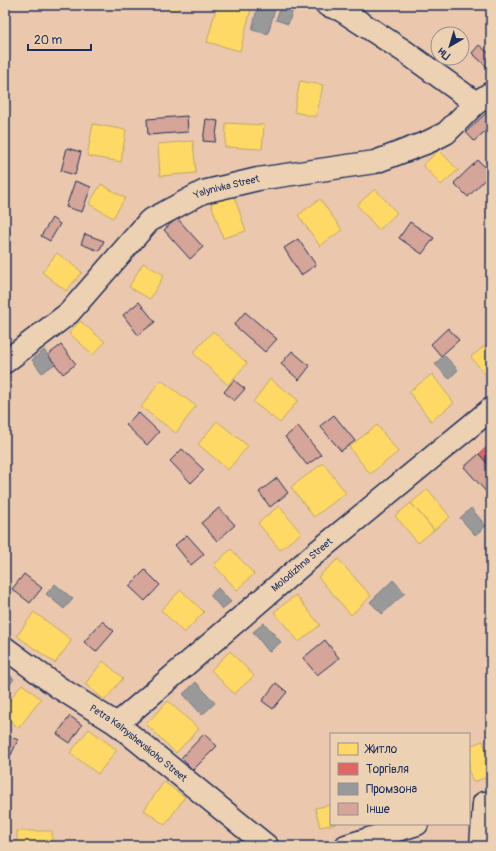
<svg xmlns="http://www.w3.org/2000/svg" width="496" height="851" font-family="Pangolin,sans-serif">
<style>
.homes{fill:#ffd966;stroke:#bba664}
.shops{fill:#e06666;stroke:#a55664}
.industry{fill:#999;stroke:#737987}
.building{fill:#d4a598;stroke:#1b2f5e}
.lines{fill:none;stroke-linecap:round;stroke-linejoin:round}
.minor-casing{stroke:#1b2f5e;stroke-width:25}
.minor{stroke:#ecd1b3;stroke-width:22}
.labels{text-anchor:middle;dominant-baseline:central;stroke-width:4;stroke-linejoin:round;paint-order:stroke}
.street-label{font-size:10px;fill:#1b2f5e;stroke:#ecd1b3}
</style>
<rect width="100%" height="100%" fill="#ebc8ad"/>
<filter id="ink" filterUnits="userSpaceOnUse"><feTurbulence type="fractalNoise" baseFrequency=".025" numOctaves="2"/><feDisplacementMap in="SourceGraphic" scale="8" xChannelSelector="R" yChannelSelector="G"/><feConvolveMatrix kernelMatrix="1 2 1 2 8 2 1 2 1" color-interpolation-filters="sRGB"/></filter>
<g filter="url(#ink)">
<!-- homes -->
<path class="homes" d="M84,5H97L96,8Z
M148,5H180L178,11Z
M217,5H252L240,51L207,42Z
M300,81L323,85L316,117L294,112Z
M226,123L264,125L262,149L225,147Z
M93,124L126,130L121,162L87,156Z
M193,141L196,173L160,176L158,144Z
M491,141V149L487,144Z
M439,150L458,170L441,185L423,165Z
M101,184L125,198L113,218L89,204Z
M375,189L397,213L379,230L357,205Z
M233,193L246,231L223,238L210,201Z
M320,199L342,230L320,246L298,215Z
M57,253L82,272L66,291L42,272Z
M143,263L164,275L150,299L129,287Z
M80,321L105,342L93,355L69,333Z
M213,331L247,363L228,385L193,353Z
M491,341V375L488,378L471,357Z
M432,374L454,403L431,421L409,392Z
M270,379L298,400L280,423L253,402Z
M161,380L196,406L176,433L141,407Z
M217,421L248,446L228,470L198,444Z
M377,425L398,452L370,474L349,447Z
M323,463L346,493L314,517L291,487Z
M428,489L450,517L434,530L411,503Z
M411,503L434,530L418,543L395,516Z
M279,506L301,533L280,550L258,523Z
M231,549L254,574L237,590L214,565Z
M338,559L371,596L351,615L318,577Z
M181,590L204,612L184,633L161,610Z
M5,591L11,595L5,603Z
M296,595L320,625L299,642L274,612Z
M34,612L72,640L55,663L17,636Z
M230,651L254,676L234,694L211,670Z
M103,661L123,678L105,700L85,684Z
M22,684L41,699L19,728L5,717V706Z
M168,701L199,729L176,753L146,724Z
M89,729L117,750L98,774L70,753Z
M483,741L491,764V776L473,782L469,772V746Z
M164,782L185,797L165,825L144,810Z
M331,805V824H336L320,827L315,808Z
M17,831H52V846H17Z"/>
<!-- shops -->
<path class="shops" d="M491,443V468L479,454Z"/>
<!-- industry -->
<path class="industry" d="M258,5H276L268,34L252,30Z
M281,5H295L288,24L276,20Z
M44,350L55,364L42,373L32,360Z
M444,355L458,370L449,379L435,364Z
M471,508L486,526L475,535L460,518Z
M393,580L405,593L382,614L370,602Z
M55,584L73,599L64,609L46,594Z
M218,588L231,602L222,609L210,595Z
M264,623L281,642L269,652L253,632Z
M5,672L14,679L5,691Z
M196,682L215,703L202,715L183,694Z"/>
<!-- building -->
<path class="building" d="M479,45L491,55V65L488,68L472,53Z
M486,113L491,118V126L474,141L466,132Z
M187,116L188,132L148,135L147,119Z
M206,119L218,121L215,142L203,141Z
M67,148L81,152L75,175L61,171Z
M478,160L491,173L468,197L454,183Z
M75,181L91,187L82,212L66,207Z
M52,218L60,224L50,241L41,236Z
M177,218L203,247L190,259L164,230Z
M410,222L434,238L422,254L399,238Z
M85,234L104,241L99,251L81,244Z
M298,239L316,265L301,275L284,248Z
M139,302L155,322L138,335L123,315Z
M245,312L277,339L265,352L234,325Z
M448,328L459,340L441,356L431,344Z
M61,345L76,364L63,374L48,355Z
M292,351L310,366L299,380L281,364Z
M234,380L245,389L234,401L224,392Z
M138,412L159,432L147,445L126,425Z
M334,415L355,441L341,451L320,426Z
M298,426L321,455L307,465L285,437Z
M182,449L204,470L191,483L170,461Z
M479,454L491,468V493L489,495L464,467Z
M277,478L288,493L270,507L259,492Z
M219,508L235,525L217,541L201,523Z
M187,535L204,554L191,565L175,545Z
M145,570L160,585L145,601L129,586Z
M24,574L42,588L30,603L12,589Z
M102,621L114,631L96,652L84,642Z
M325,640L339,658L317,675L303,658Z
M276,683L287,692L273,709L262,701Z
M70,716L82,725L70,743L57,734Z
M5,734L18,740L11,755L5,752Z
M204,734L217,746L193,770L181,758Z
M445,843L460,845V846H445Z"/>
<g class="lines">
<!-- minor casing -->
<g class="minor-casing">
<g id="minor">
<path d="M327,5L341,10L404,51L476,103"/>
<path id="s1" d="M5,362L69,313L149,221L203,192L258,179L375,162L428,142L446,133L476,103L491,93"/>
<path id="s2" d="M5,648L58,687L117,724L267,846"/>
<path id="s3" d="M117,724L317,552L491,409"/>
<path d="M346,846L417,824"/>
<path d="M481,846L484,803"/>
</g>
</g>
<!-- minor -->
<use href="#minor" class="minor"/>
</g>
</g>
<g class="labels">
<!-- street labels -->
<g class="street-label">
<text stroke="none"><textPath href="#s1" startOffset="288">Yalynivka Street</textPath></text>
<text stroke="none"><textPath href="#s3" startOffset="244">Molodizhna Street</textPath></text>
<text stroke="none"><textPath href="#s2" startOffset="164">Petra Kalnyshevskoho Street</textPath></text>
</g>
</g>
<!-- margin -->
<rect width="496" height="851" fill="none" stroke="#ecd1b3" stroke-width="20"/>
<rect x="10" y="10" width="476" height="831" fill="none" stroke="#1b2f5e" stroke-width="1.5" filter="url(#ink)"/>
<!-- legend -->
<rect x="330" y="733" width="140" height="92" fill="#ecd1b3" stroke="#989091"/>
<rect x="338" y="743" width="20" height="12" fill="#ffd966" stroke="#989091"/>
<text x="366" y="753" font-size="12" fill="#1b2f5e">Житло</text>
<rect x="338" y="763" width="20" height="12" fill="#e06666" stroke="#989091"/>
<text x="366" y="773" font-size="12" fill="#1b2f5e">Торгівля</text>
<rect x="338" y="783" width="20" height="12" fill="#999999" stroke="#989091"/>
<text x="366" y="793" font-size="12" fill="#1b2f5e">Промзона</text>
<rect x="338" y="803" width="20" height="12" fill="#d4a598" stroke="#989091"/>
<text x="366" y="813" font-size="12" fill="#1b2f5e">Інше</text>
<!-- north arrow -->
<g transform="translate(450 46) rotate(218)"><circle r="19" fill="#ecd1b3" stroke="#989091"/>
<path d="M0-3L7 15L0 10L-7 15Z" fill="#1b2f5e"/>
<text y="-6" font-size="11" font-weight="bold" text-anchor="middle" fill="#1b2f5e">Пн</text>
</g>
<!-- scale -->
<path d="M28 44v6h63v-6" fill="none" stroke="#1b2f5e" stroke-width="2"/>
<text x="34" y="44" font-size="12" fill="#1b2f5e" stroke="#ecd1b3" stroke-width="3" paint-order="stroke">20 m</text>
</svg>
